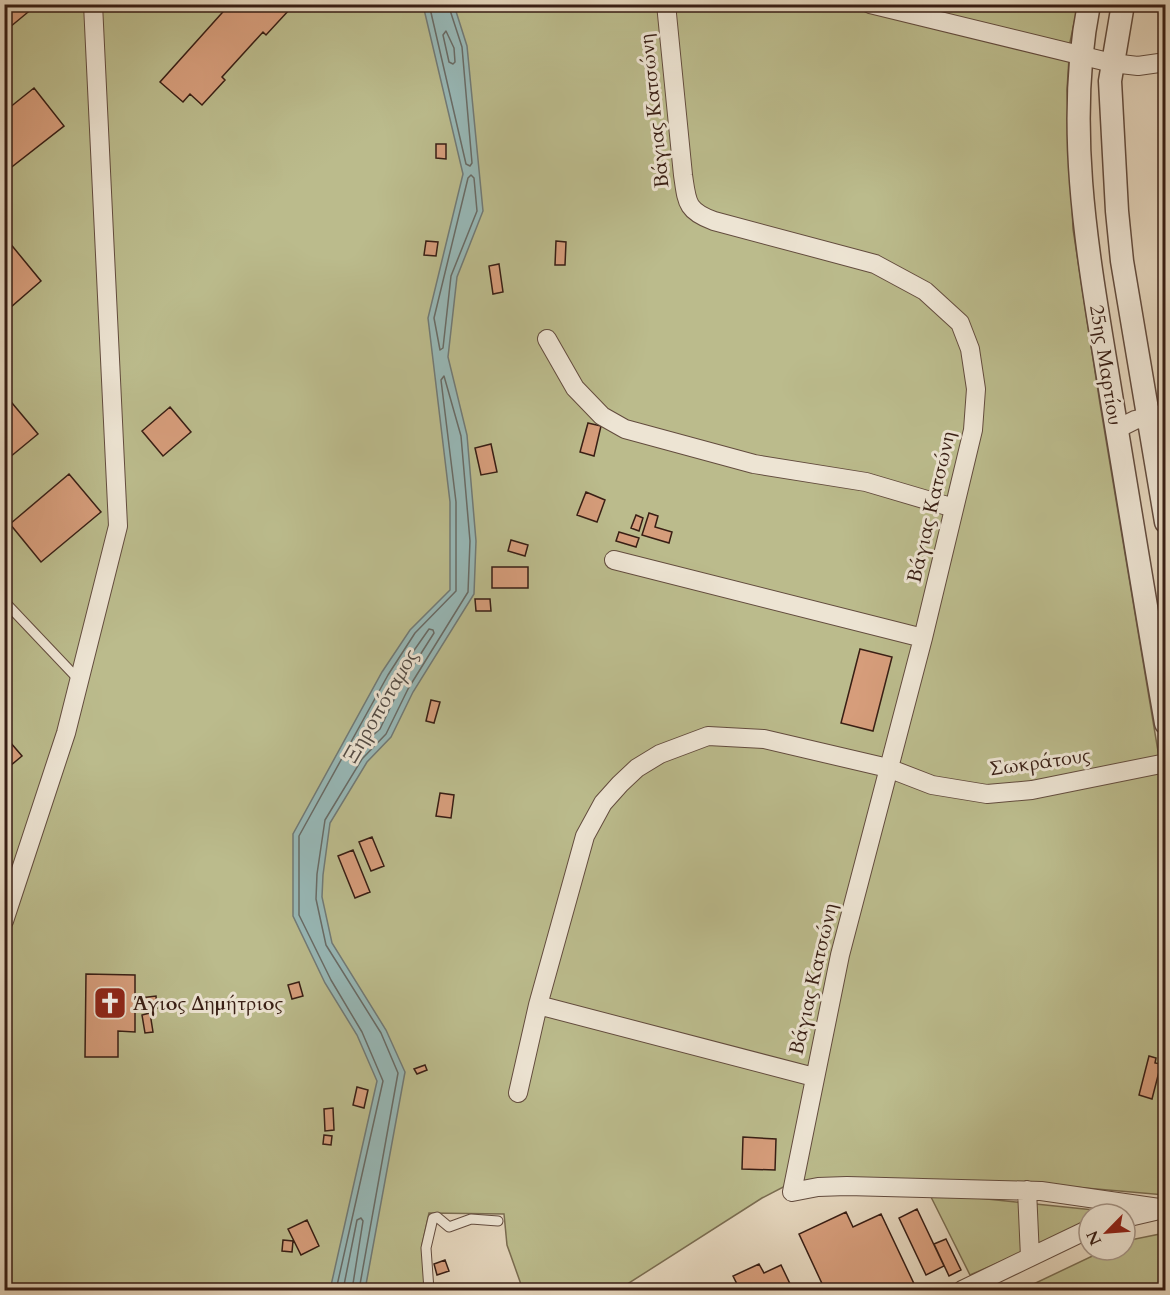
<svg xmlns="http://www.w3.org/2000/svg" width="1170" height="1295" font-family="Cardo,serif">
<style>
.green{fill:#bbbb8c;stroke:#7a6c50;stroke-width:1.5}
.water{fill:#97b8b7;stroke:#717a76;stroke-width:1.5}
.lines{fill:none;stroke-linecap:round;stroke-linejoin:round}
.shore{stroke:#686b66;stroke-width:1.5}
.building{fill:#d69d7b;stroke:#381e14;stroke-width:1.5}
.service-casing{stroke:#634c3e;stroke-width:11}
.minor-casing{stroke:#634c3e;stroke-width:20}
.tertiary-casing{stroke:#634c3e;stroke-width:25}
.service{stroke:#ede4d3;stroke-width:9}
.minor{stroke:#ede4d3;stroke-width:18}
.tertiary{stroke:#ede4d3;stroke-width:22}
.labels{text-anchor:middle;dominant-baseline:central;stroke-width:6;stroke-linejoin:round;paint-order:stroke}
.street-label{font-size:20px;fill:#381e14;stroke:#ede4d3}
.poi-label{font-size:20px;font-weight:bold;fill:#381e14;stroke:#ede4d3;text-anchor:start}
.water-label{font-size:21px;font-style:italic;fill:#544c45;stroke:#ede4d3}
</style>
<rect width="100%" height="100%" fill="#e4d5bc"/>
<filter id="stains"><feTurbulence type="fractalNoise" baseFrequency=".00333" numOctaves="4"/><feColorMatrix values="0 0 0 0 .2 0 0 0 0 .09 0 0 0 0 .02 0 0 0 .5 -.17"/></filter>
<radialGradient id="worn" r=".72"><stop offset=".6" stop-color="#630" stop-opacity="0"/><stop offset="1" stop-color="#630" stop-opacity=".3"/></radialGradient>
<!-- green -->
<path class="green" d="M5,5H1078L1070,42L1067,90L1073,229L1100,404L1165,793V1195L1028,1183L789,1184L762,1198L618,1290H523L507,1245L504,1214L429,1213L422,1245L425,1290H5Z
M929,1193L1114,1212L1089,1214V1223L970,1275Z
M1165,1233V1290H1021L1105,1250H1125V1241Z"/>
<!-- water -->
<path class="water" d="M423,5H454L467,46L483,211L457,277L448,357L467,435L476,541L474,594L413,692L391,737L367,762L330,823L323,875L322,897L332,943L386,1030L405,1072L365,1290H330L377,1081L357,1035L325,983L293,916V834L382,672L410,630L450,590V502L428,318L463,174Z"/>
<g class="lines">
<!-- shore -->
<path class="shore" d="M429,4L466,164L470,166L472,163L462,47L448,4
M446,31L454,48L455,62L453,64L449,62L443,35Z
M471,175L474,178L477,211L451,276L443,348L440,350L434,318L468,178Z
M429,629L433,630L434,633L401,685L380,729L360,747L359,743L394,679Z
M336,1290L383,1081L362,1032L331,980L299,915V836L388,675L415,633L456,591V502L441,380L444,376L461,436L470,541L468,592L408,689L386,734L362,759L325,820L317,874L316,899L326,945L381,1033L398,1073L359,1290
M343,1290L357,1220L361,1218L363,1221L352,1290"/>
</g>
<!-- building -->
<path class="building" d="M4,4H30L33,8L4,32Z
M230,4H286L290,9L266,35L263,32L222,77L225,80L202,105L190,94L183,102L160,82Z
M34,88L64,126L4,173V112Z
M436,144H446V159L436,158Z
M4,236L41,281L4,313Z
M426,241L438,242L436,256L424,255Z
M556,241L566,242L565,265H555Z
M499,264L503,292L493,294L489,266Z
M7,397L38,434L4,462V399Z
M170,407L191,432L163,456L142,431Z
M588,423L601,426L594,456L580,452Z
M491,444L497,472L481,475L475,448Z
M69,474L101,512L41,562L10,524Z
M586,492L605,500L597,522L577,515Z
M649,513L658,516L655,527L672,532L669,543L642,535Z
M636,515L643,518L639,531L631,528Z
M619,532L639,538L636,547L616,541Z
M511,540L528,545L525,556L508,551Z
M492,567H528V588H492Z
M475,599H490L491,611H476Z
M860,649L892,657L873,731L841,723Z
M431,700L440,702L434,723L426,721Z
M4,735L22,756L4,771Z
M440,793L454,795L451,818L436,816Z
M372,837L384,866L371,871L359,842Z
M353,850L370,892L355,898L338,856Z
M86,974L135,975V1032L118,1031V1057H85Z
M299,982L303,996L292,999L288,985Z
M156,996L157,1008L141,1010L140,998Z
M150,1013L153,1032L145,1033L142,1015Z
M1149,1056L1156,1058L1155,1063L1161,1064L1152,1099L1139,1095Z
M425,1065L427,1070L417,1074L414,1069Z
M357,1087L368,1090L364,1108L353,1105Z
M333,1108L334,1130L325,1131L324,1109Z
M324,1135L332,1136L331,1145L323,1144Z
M743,1137L776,1139L775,1170L742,1169Z
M917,1209L944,1266L926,1275L899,1218Z
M846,1212L853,1227L881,1214L917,1290H825L799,1234Z
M307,1220L319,1246L301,1255L288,1229Z
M946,1239L961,1270L949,1276L934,1244Z
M283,1240L293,1241L292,1252L282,1251Z
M445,1260L449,1271L437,1275L434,1264Z
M759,1264L764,1273L781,1265L793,1290H740L733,1276Z"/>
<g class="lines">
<!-- service casing -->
<g class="service-casing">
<path id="service" d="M4,601L78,679
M429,1290L426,1248L433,1218L437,1217L449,1227L471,1219L498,1221"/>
</g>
<!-- minor casing -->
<g class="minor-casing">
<path id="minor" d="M666,4L683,175C687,202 686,211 714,221L875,264L925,291L960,323L970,349L976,389L973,430L923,638L840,955L792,1192L818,1187L847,1186L1041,1191L1166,1209
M870,4L1112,63L1138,66L1166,62
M547,339L575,388L602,416L625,429L754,464L866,482L954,508
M1117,429L1135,420L1166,413
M614,560L923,638
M4,921L66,733L118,526L93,4
M538,1005L814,1077
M518,1093L538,1005L585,836L603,803L620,784L637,768L660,754L708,736L764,739L888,768L932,785L987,794L1032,790L1166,763
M1027,1190L1030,1257
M1125,1218L1155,1211
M962,1290L1089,1229"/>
</g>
<!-- tertiary casing -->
<g class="tertiary-casing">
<path id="tertiary" d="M1089,4C1063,135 1091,271 1112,401C1130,508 1147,616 1166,723
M1123,4L1110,81L1117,211L1122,261L1166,522"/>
</g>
<!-- service -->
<use href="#service" class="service"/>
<!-- minor -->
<use href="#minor" class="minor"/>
<!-- tertiary -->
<use href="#tertiary" class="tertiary"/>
</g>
<!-- icons -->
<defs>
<g id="church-square" transform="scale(1.725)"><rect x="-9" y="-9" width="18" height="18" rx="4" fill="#8f2418" stroke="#ede4d3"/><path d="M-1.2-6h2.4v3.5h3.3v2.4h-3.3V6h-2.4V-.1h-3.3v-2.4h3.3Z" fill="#fff"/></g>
</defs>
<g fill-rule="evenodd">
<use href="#church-square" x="110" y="1003"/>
</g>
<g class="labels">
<!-- street labels -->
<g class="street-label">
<text transform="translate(654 111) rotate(-96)">Βάγιας Κατσώνη</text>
<text transform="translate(1106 365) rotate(81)">25ης Μαρτίου</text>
<text transform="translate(931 507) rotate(-77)">Βάγιας Κατσώνη</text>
<text transform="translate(1040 762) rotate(-8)">Σωκράτους</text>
<text transform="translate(813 979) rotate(-77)">Βάγιας Κατσώνη</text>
</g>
<!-- poi labels -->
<g class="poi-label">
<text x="133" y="1003">Άγιος Δημήτριος</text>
</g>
<!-- water labels -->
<g class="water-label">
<text transform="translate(381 706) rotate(-60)">Ξηροπόταμος</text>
</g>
</g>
<!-- margin -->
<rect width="1170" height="1295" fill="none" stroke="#e4d5bc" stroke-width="24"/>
<rect x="6" y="6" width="1158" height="1283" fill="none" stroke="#381e14" stroke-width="3"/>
<rect x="12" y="12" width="1146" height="1271" fill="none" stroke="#381e14" stroke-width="1.5"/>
<!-- north arrow -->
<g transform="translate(1107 1232) rotate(245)"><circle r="28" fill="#ede4d3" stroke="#a59587" stroke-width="1.5"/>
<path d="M0-4.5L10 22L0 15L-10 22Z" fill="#8f2418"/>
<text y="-9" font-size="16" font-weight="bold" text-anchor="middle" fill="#381e14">N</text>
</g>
<rect width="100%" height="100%" filter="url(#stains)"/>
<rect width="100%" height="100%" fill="url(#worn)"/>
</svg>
